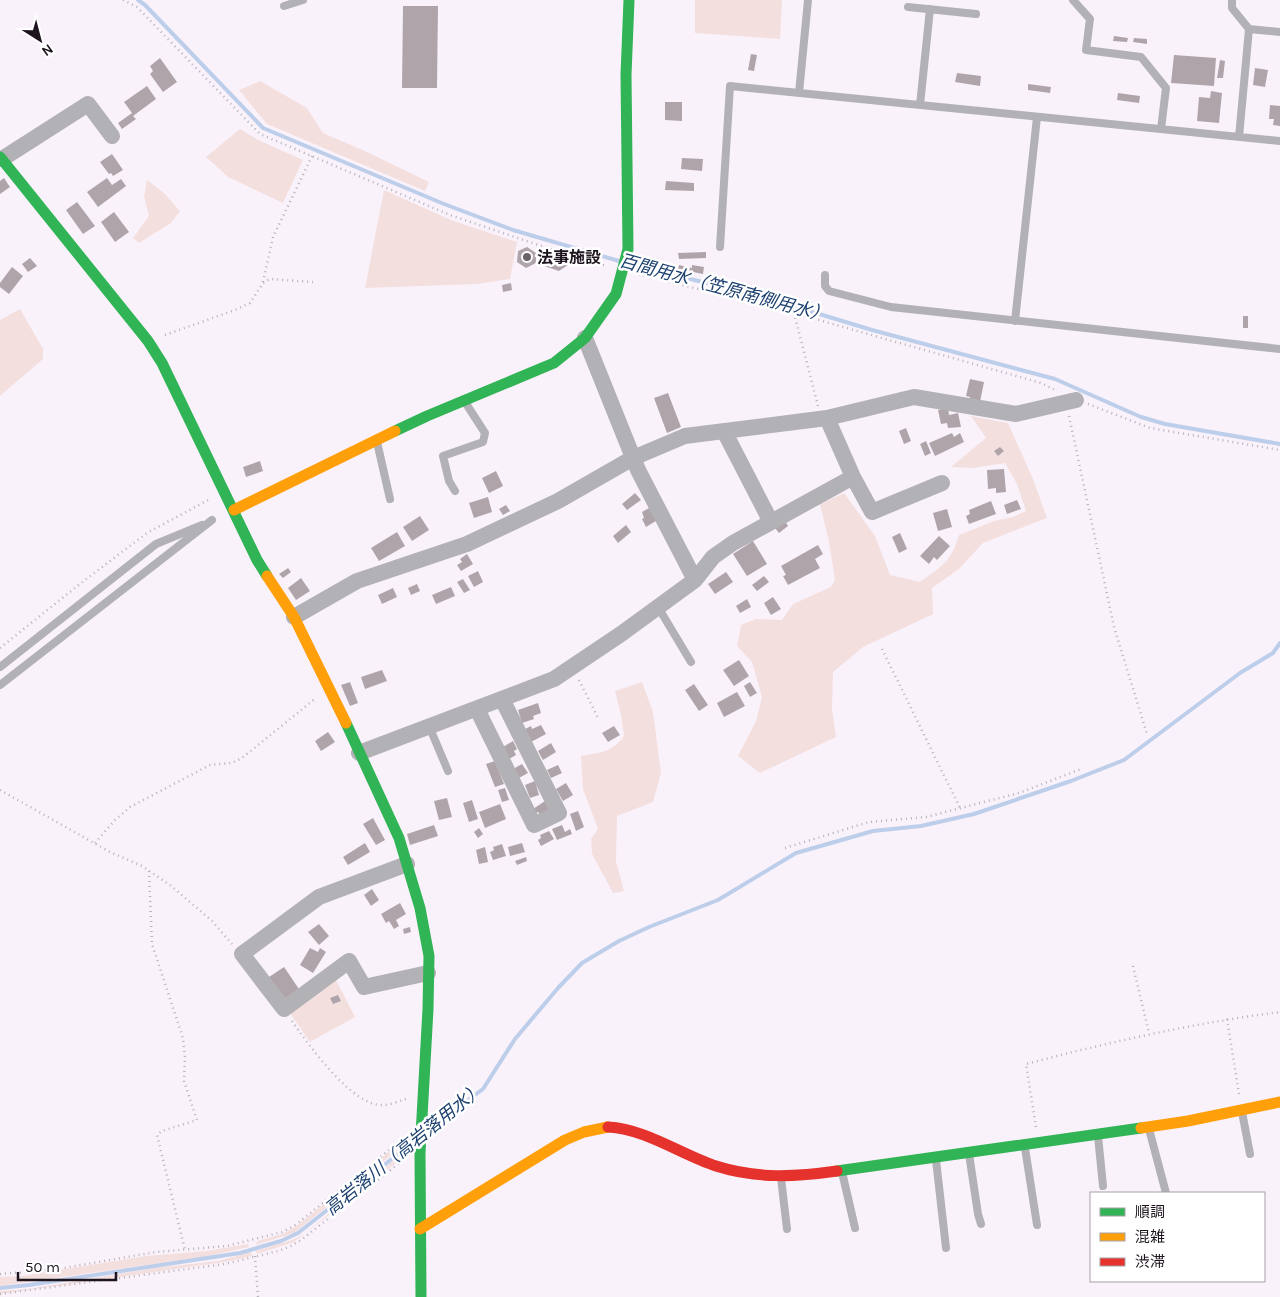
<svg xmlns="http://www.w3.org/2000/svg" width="1280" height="1297" font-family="Karla,'Noto Sans JP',sans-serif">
<rect width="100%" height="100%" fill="#faf2fb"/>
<path fill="#f4dfdf" d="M 695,0 L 782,0 L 780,39 L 695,33 Z
M 260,81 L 307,108 L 323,133 L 367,152 L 429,182 L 425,191 L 267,124 L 239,90 Z
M 240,129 L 258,140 L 303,160 L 283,203 L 228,177 L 206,157 Z
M 147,180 L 164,193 L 180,211 L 171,223 L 139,243 L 133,238 L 149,216 L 144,197 Z
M 384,190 L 451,220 L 517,242 L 510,279 L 477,284 L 365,288 Z
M 20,309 L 43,349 L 43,359 L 0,396 L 0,320 Z
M 971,416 L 1008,423 L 1033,479 L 1047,518 L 983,543 L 959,569 L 932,588 L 933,614 L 863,647 L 833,672 L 832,709 L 836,737 L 760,773 L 738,756 L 756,721 L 762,697 L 752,662 L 737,646 L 741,625 L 756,619 L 782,620 L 793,604 L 831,587 L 835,580 L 829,542 L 820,504 L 844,493 L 875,536 L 890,575 L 920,582 C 942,566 951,562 959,535 L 994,521 L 1013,517 L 1026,511 L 1017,484 L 1005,463 L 973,468 L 951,467 L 986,438 Z
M 642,682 L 653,712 L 661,773 L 653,802 L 617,816 L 616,862 L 624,891 L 613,893 L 592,854 L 591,839 L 598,829 L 583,789 L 581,756 C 600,752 612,753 624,736 L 621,715 L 615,691 Z
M 333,974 L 355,1017 L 310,1042 L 287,1009 Z
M 414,1134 L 414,1137 L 294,1233 L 256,1245 L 257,1241 L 282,1234 L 295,1227 L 396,1146 Z
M 415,1143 L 415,1153 L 401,1159 L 294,1242 L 257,1254 L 256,1251 L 292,1240 L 304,1234 Z
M 248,1244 L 249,1247 L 209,1256 L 0,1286 L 0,1277 L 22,1276 L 146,1256 L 207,1251 Z
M 251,1252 L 252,1256 L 225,1262 L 0,1294 L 0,1291 L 28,1289 L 154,1268 L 218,1261 Z"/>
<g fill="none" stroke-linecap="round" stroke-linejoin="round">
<path stroke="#bdceeb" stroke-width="4" d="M 138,0 L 145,5 L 263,128 L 444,204 L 513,230 L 619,261
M 633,265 L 760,296 L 872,330 L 1055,379 L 1141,417 L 1165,424 L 1280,444
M 429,1129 L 483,1089 L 515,1039 L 558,988 L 582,963 L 619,941 L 649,927 L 718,900 L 796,853 L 873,831 L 921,826 L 974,814 L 1071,781 L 1124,760 L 1240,673 L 1273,653 L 1280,643
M 0,1288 L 29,1285 L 240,1253 L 281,1241 L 298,1233 L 412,1143"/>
</g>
<path fill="#b0a4ab" d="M 403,6 L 438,6 L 437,88 L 402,88 Z
M 1114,36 L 1128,38 L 1127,42 L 1113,41 Z
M 1134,38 L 1147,39 L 1147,44 L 1133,42 Z
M 751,54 L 757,55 L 754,71 L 748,70 Z
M 1174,55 L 1216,58 L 1214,86 L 1171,83 Z
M 160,58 L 177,82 L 163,92 L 150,74 L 153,71 L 150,66 Z
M 1220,60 L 1225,61 L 1223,78 L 1217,78 Z
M 1255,68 L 1268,70 L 1265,87 L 1253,85 Z
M 957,73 L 981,76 L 980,86 L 955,82 Z
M 1028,84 L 1051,87 L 1050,93 L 1028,90 Z
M 147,86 L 156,99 L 133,116 L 136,119 L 122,129 L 118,123 L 132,113 L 124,102 Z
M 1211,91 L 1222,93 L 1219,123 L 1197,121 L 1199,97 L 1210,98 Z
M 1118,93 L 1140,96 L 1139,103 L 1117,100 Z
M 665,102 L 682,102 L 682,121 L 665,120 Z
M 1270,105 L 1280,106 L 1280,126 L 1273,125 L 1274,119 L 1269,119 Z
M 112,154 L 123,170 L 113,176 L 111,173 L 109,174 L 100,162 Z
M 682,158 L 703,159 L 702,171 L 681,169 Z
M 4,178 L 10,187 L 0,194 L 0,181 Z
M 107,178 L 112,185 L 121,179 L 126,186 L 98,207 L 87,192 Z
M 666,181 L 694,183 L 694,191 L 665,190 Z
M 77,202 L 95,226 L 83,234 L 66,210 Z
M 114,212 L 129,232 L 115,242 L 101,222 Z
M 527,247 L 536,253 L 536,263 L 526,268 L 517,262 L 518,251 Z
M 706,252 L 706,258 L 679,259 L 678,253 Z
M 544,255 L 571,263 L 559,271 L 541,265 Z
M 30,258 L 37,266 L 28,272 L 22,264 Z
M 679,265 L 692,268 L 692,265 L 704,267 L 703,274 L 678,269 Z
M 12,267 L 23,276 L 9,294 L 0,287 L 0,283 Z
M 511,283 L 512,290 L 503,292 L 502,285 Z
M 1243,316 L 1248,316 L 1248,328 L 1243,328 Z
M 970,379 L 984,382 L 980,402 L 969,400 L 970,397 L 966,396 Z
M 668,393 L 681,427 L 667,433 L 654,398 Z
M 948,408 L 949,415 L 958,413 L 961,427 L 948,428 L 947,423 L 941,424 L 938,410 Z
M 906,428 L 911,441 L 904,444 L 899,431 Z
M 952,433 L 954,437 L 960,433 L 964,442 L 935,456 L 929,443 Z
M 926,441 L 931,453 L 925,456 L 920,444 Z
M 1000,447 L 1004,451 L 998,456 L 994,451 Z
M 260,461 L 263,471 L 246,477 L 243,467 Z
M 1004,469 L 1006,492 L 996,493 L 996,488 L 988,489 L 987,470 Z
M 496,471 L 503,486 L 489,493 L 482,478 Z
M 635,493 L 641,500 L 627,510 L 622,504 Z
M 488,497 L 492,512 L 474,518 L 469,503 Z
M 1017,500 L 1021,509 L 1007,514 L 1004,505 Z
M 991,501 L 996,514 L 969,524 L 966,516 L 970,514 L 969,510 Z
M 506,505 L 510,511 L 503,515 L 499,509 Z
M 649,508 L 656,521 L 646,527 L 642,519 L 644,518 L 642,512 Z
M 947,509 L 952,527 L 938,531 L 933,513 Z
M 420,516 L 429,530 L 412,541 L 403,527 Z
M 785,521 L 788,526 L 779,533 L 775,528 Z
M 626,525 L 631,532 L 618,543 L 613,536 Z
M 397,532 L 405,546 L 379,561 L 371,548 Z
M 900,533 L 907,549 L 899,553 L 892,537 Z
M 939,536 L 950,546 L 937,560 L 934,557 L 929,564 L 920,556 Z
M 753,541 L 767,564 L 747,576 L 733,554 Z
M 818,545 L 823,554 L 815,559 L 820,568 L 788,585 L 783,576 L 786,575 L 781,566 Z
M 467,554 L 473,564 L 461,571 L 457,565 L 462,562 L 460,559 Z
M 288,568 L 291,572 L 283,578 L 279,574 Z
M 478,571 L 483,582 L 474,587 L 468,576 Z
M 726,572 L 733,582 L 715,594 L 708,584 Z
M 764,576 L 769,582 L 757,591 L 752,585 Z
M 301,578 L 310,591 L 296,600 L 288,588 Z
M 463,579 L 470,590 L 464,593 L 457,582 Z
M 417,584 L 420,591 L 411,595 L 408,588 Z
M 451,587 L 455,596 L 436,604 L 432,595 Z
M 393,588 L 397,597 L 382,604 L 378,595 Z
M 773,597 L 781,609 L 771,615 L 764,603 Z
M 747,599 L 751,607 L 740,613 L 736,606 Z
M 739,660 L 749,676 L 734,686 L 723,670 Z
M 382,670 L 387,681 L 365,689 L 361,677 Z
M 350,682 L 358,703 L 350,706 L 341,685 Z
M 750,682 L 757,693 L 750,697 L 744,686 Z
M 694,684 L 708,705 L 699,711 L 685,690 Z
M 737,692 L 745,706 L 724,717 L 717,703 Z
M 538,703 L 541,713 L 533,716 L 534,719 L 522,723 L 518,710 Z
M 541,725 L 546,734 L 531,742 L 525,729 L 531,726 L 532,729 Z
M 614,726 L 620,735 L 608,742 L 602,733 Z
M 328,732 L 335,742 L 321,751 L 315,741 Z
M 513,741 L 517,749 L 514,751 L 516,755 L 509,759 L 503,747 Z
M 551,743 L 556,752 L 543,760 L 538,751 Z
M 495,761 L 504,784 L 495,787 L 486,764 Z
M 522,764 L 528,773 L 519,778 L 513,769 Z
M 558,765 L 562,773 L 551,778 L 547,770 Z
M 535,781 L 539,795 L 530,798 L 525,785 Z
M 566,783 L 573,795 L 563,801 L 556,789 Z
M 505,788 L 509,800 L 502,802 L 498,790 Z
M 447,798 L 452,817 L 439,820 L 434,801 Z
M 472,800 L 478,819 L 469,822 L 463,803 Z
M 545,801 L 550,809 L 540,815 L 538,812 L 536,813 L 533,809 Z
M 500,804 L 506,819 L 485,828 L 479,812 Z
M 578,811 L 584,827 L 576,831 L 570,814 Z
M 373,818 L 385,840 L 376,845 L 363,824 Z
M 434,825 L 438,836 L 410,845 L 407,834 Z
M 562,825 L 565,832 L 570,829 L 572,834 L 557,840 L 552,829 Z
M 479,828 L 483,834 L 478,838 L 474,832 Z
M 549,831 L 554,839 L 541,846 L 538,840 L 541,838 L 540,835 Z
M 365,843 L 370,852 L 348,865 L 343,857 Z
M 522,843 L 525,852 L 510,856 L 508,847 Z
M 502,844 L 506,856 L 493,860 L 490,852 L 494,850 L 493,847 Z
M 485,847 L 488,862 L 479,864 L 476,850 Z
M 526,857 L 527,861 L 517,865 L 515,861 Z
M 372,889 L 379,900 L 371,906 L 364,895 Z
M 400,903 L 406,914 L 396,920 L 399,926 L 394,929 L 389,921 L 386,923 L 381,914 Z
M 319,924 L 329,936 L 319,945 L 308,932 Z
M 410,927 L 411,932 L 404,934 L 403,929 Z
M 310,948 L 318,952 L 320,948 L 326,952 L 313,973 L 300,965 Z
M 284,967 L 299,989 L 283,1000 L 269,977 Z
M 338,995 L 341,1001 L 333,1004 L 330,998 Z"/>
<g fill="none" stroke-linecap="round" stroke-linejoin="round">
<path stroke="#b5b2b8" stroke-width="2.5" stroke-dasharray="1 4" stroke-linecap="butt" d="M 123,0 L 137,7 L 260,134 L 450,215 L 568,255 L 607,266
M 639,274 L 794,313 L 1041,383 L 1055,390
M 263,282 L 273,237 L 312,156
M 794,313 L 818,406
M 165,335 L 235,310 L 250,303 L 263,283 L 270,279 L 313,282
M 1088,404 L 1150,428 L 1280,450
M 1069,416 L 1114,627 L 1147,734
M 0,648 L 81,583 L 147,533 L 210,499
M 882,649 L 960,808
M 579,680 L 598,718
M 0,790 L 110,852 L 142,866 L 170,885 L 212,921 L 232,944
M 95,843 L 115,820 L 130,807 L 210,765 L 232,763 L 242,758 L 316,698
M 785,848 L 869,822 L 926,817 L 1019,793 L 1081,769
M 149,871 L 152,944 L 183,1038 L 185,1057 L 184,1081 L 197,1120 L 162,1131 L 157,1135 L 185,1250
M 1133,966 L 1149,1033
M 1227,1019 L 1239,1094
M 292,1021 C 308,1044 353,1108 384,1105 C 391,1105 399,1101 406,1099
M 1036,1127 L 1026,1064 C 1110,1042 1194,1023 1280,1012
M 255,1256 L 258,1297
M 0,1274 L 52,1270 L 156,1252 L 227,1246 L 282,1232 L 294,1226 L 403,1139
M 0,1294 L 225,1264 L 278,1251 L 291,1246 L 301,1240 L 402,1161"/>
<path stroke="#b2b1b6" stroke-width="8" d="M 1073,0 L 1090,19 L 1086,50 L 1141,57 L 1166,88 L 1161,129
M 1232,0 L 1232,8 L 1249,29 L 1280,32
M 284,6 L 303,0
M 908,7 L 976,14
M 799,93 L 808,0
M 920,105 L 930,9
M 1239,137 L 1249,29
M 720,247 L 730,86 L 1280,141
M 825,275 L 825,286 L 829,291 L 891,307 L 1280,349
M 1015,321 L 1037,117
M 377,442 L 390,499
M 455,491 L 449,481 L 443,456 L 483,442 L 485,433 L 465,402
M 658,607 L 691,662
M 0,667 L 156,544 L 202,525
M 0,685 L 212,520
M 429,726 L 448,771
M 1242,1112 L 1250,1154
M 1149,1129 L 1166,1193
M 1098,1136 L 1103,1186
M 1025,1148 L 1037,1225
M 969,1154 L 978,1214 L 981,1224
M 936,1160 L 946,1248
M 842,1172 L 855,1228
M 781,1178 L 787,1229"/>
<path stroke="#b2b1b6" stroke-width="16" d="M 2,159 L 88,104 L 112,136
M 827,418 L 853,477 L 872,512 L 942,483
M 724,431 L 771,522
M 695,580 L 713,557 L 733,543 L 853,477
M 294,617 L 357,581 L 467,544 L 558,501 L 633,458 L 685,436 L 827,418 L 914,397 L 1016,414 L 1076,400
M 477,709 L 534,825 L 559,813 L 502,699
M 359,753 L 554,679 L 621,634 L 695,580 L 638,470 L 585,338
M 407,864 L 319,897 L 242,954 L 284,1009 L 349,961 L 364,987 L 428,973"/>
<path stroke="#30b455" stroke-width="11" d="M 0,157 L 148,341 L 162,363 L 257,560 L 267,576
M 395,431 L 427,416 L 554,363 L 585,338 L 616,294 L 628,249 L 626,75 L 629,0
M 346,723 L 399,838 L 420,908 L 429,956 L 428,1009 L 420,1153 L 421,1297
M 837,1171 L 1141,1128"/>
<path stroke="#ff9f0a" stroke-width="11" d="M 234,510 L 395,431
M 267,576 L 294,617 L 346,723
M 1141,1128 L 1188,1121 L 1280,1102
M 420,1229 L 565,1140 L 584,1132 L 608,1127"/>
<path stroke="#e5322d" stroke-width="11" d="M 608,1127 C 646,1129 680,1154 716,1166 C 757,1179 795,1177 837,1171"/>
</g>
<circle fill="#6a626b" stroke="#fff" stroke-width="2" cx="527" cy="257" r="5"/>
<g text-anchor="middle" stroke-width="5" stroke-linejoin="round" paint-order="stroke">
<g font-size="16" font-weight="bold" fill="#1d141e" stroke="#fff" text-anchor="start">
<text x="537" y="263">法事施設</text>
</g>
<g font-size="18" font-style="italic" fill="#1c406f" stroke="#fff">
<text transform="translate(724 288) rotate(15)" y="6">百間用水（笠原南側用水）</text>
<text transform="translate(404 1149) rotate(-39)" y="6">高岩落川（高岩落用水）</text>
</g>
</g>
<rect x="1090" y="1192" width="175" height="90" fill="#ffffff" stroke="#a5a1a5"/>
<rect x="1100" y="1208" width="25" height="8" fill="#30b455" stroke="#a5a1a5"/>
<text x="1135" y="1217" font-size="15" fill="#1d141e">順調</text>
<rect x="1100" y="1233" width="25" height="8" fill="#ff9f0a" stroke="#a5a1a5"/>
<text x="1135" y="1242" font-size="15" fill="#1d141e">混雑</text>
<rect x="1100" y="1258" width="25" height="8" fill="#e5322d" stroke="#a5a1a5"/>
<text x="1135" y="1267" font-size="15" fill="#1d141e">渋滞</text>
<g transform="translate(40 40) rotate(144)" stroke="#ffffff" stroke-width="4" paint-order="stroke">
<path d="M0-4L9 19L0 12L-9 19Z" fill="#1d141e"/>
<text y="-8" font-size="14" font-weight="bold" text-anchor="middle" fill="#1d141e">N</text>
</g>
<path d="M18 1272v8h98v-8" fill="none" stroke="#1d141e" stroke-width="2.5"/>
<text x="25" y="1272" font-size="15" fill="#1d141e" stroke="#ffffff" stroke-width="4" paint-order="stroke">50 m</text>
</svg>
